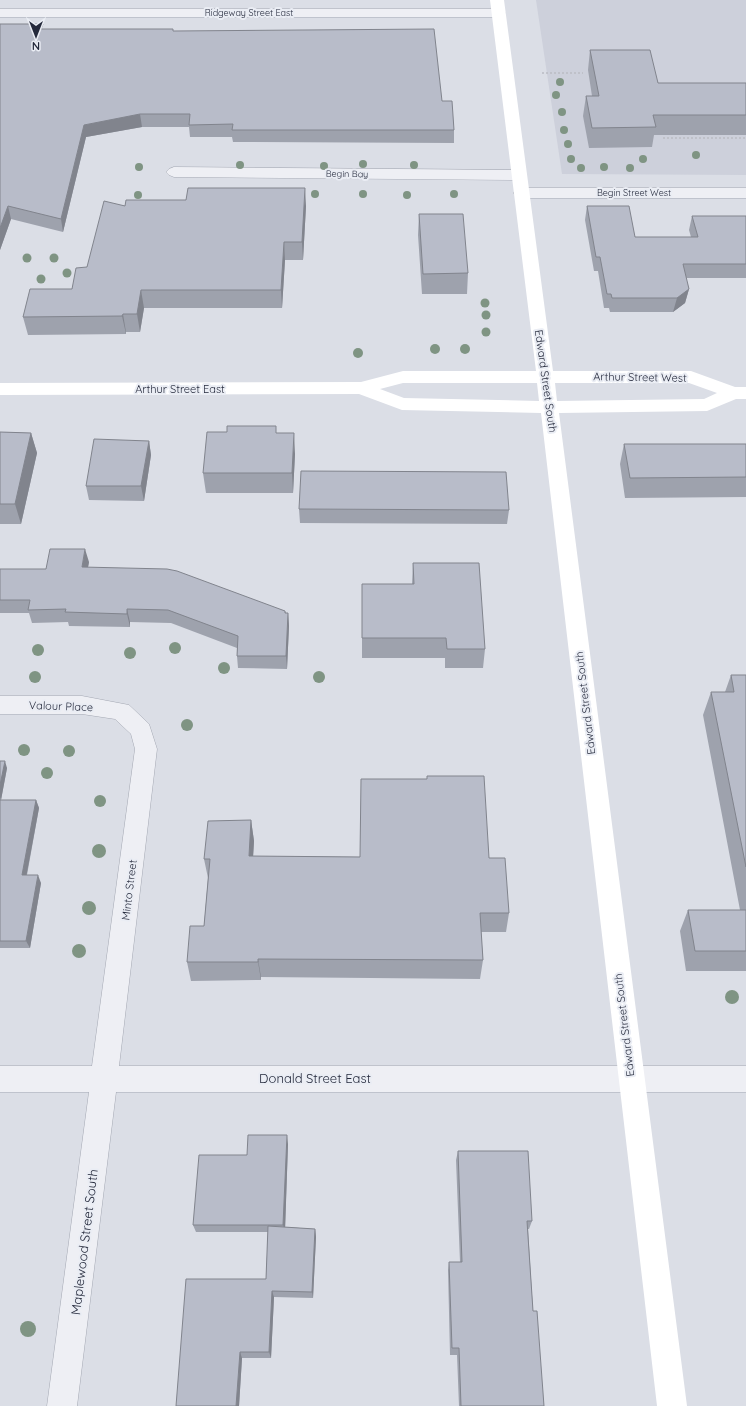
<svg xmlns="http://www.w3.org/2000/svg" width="746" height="1406" font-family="Quicksand,sans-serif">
<rect width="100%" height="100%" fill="#dbdee6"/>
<path fill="#cdd0db" d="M 536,0 L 746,0 L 746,175 L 562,174 Z"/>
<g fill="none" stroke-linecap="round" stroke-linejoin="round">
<g stroke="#a4a8b3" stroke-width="1">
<path id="minor" d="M 0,9 L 498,9 L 503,10 L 505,13 L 503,16 L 498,17 L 0,17 Z
M 174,167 L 519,170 L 524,172 L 527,175 L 524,178 L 519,180 L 174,177 L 169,175 L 166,172 L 169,169 Z
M 521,188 L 746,188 L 746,198 L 521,198 L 516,196 L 513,193 L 516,190 Z
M 0,696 L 82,696 L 129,705 L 149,724 L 157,749 L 119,1066 L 746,1066 L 746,1092 L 116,1092 L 77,1406 L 47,1406 L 89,1092 L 0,1092 L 0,1066 L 92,1066 L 135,749 L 131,734 L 115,719 L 82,714 L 0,714 Z"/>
</g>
<path stroke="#babcc4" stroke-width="1.5" stroke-dasharray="2 2" stroke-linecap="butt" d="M 542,73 L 583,73
M 663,138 L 746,138"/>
<use href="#minor" fill="#eeeff4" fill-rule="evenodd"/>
<path fill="#fff" fill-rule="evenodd" d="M 490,0 L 504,0 L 553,371 L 691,371 L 735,387 L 746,387 L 746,399 L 736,399 L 707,411 L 559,413 L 687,1406 L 657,1406 L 541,413 L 402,410 L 359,394 L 0,395 L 0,383 L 361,382 L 403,371 L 536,371 ZM 403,383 L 537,383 L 539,401 L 404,398 L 380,389 ZM 555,383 L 689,383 L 717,393 L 704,399 L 557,401 Z"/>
</g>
<g fill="#7f9483">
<circle cx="560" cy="82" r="4"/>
<circle cx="556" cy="95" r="4"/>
<circle cx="562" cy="112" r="4"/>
<circle cx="564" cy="130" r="4"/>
<circle cx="568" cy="144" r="4"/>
<circle cx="696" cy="155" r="4"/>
<circle cx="571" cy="159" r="4"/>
<circle cx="643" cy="159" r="4"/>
<circle cx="363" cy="164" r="4"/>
<circle cx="240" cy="165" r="4"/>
<circle cx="414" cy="165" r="4"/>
<circle cx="324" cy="166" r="4"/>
<circle cx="139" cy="167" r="4"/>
<circle cx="604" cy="167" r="4"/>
<circle cx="581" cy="168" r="4"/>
<circle cx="630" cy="168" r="4"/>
<circle cx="315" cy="194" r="4"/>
<circle cx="363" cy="194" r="4"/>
<circle cx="454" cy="194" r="4"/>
<circle cx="138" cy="195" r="4"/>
<circle cx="407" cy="195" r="4"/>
<circle cx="27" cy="258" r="4.5"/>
<circle cx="54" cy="258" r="4.5"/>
<circle cx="67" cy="273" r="4.5"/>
<circle cx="41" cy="279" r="4.5"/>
<circle cx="485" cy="303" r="4.5"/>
<circle cx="486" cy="315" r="4.5"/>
<circle cx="486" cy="332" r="4.5"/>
<circle cx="435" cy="349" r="5"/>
<circle cx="465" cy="349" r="5"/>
<circle cx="358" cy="353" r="5"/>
<circle cx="175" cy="648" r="6"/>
<circle cx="38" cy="650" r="6"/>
<circle cx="130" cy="653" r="6"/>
<circle cx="224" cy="668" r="6"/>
<circle cx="35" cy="677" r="6"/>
<circle cx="319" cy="677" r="6"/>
<circle cx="187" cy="725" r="6"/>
<circle cx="24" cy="750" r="6"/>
<circle cx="69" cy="751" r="6"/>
<circle cx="47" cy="773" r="6"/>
<circle cx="100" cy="801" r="6"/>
<circle cx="99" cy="851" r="7"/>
<circle cx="89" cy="908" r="7"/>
<circle cx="79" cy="951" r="7"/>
<circle cx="732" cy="997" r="7"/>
<circle cx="28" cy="1329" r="8"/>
</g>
<path fill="#9ea2ad" d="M 0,24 L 43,29 L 174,31 L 442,101 L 454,130 L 454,143 L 233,142 L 232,137 L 190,137 L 189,127 L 142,127 L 86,137 L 63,232 L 11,219 L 0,250 Z
M 590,50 L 658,83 L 746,83 L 746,135 L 654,135 L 652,147 L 589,148 L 583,116 L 586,96 L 592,96 L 588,70 Z
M 125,206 L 306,206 L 303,260 L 285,260 L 282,308 L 144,308 L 140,332 L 126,332 L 126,334 L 28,335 L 23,317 L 72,289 L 87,267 Z
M 587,206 L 635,237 L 691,237 L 689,230 L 692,216 L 746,216 L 746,278 L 686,278 L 689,289 L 685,303 L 673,312 L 610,312 L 609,308 L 604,308 L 598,271 L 594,271 L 585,220 Z
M 419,214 L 468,273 L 467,294 L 422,294 L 418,235 Z
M 0,432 L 31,433 L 37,453 L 21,524 L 0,524 Z
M 277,433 L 295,454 L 293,493 L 206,493 L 203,473 Z
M 149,441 L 151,455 L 144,501 L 89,500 L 86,486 Z
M 624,444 L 746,444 L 746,497 L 625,498 L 620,464 Z
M 299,509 L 509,510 L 507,524 L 300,523 Z
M 89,562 L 88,568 L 285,611 L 286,613 L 288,613 L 289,626 L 287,669 L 238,668 L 237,656 L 237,648 L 171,623 L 130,622 L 130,627 L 69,626 L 68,622 L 32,623 L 29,613 L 0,613 L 0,571 L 46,569 Z
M 413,563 L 485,649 L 483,668 L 445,668 L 445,658 L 362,658 L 362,638 L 412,584 Z
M 731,675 L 746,675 L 746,971 L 686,971 L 680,931 L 688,910 L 740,910 L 703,715 L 711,692 L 725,692 Z
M 0,761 L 7,768 L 1,800 L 36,800 L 39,808 L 27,875 L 41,883 L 30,948 L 0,948 Z
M 251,820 L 254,841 L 253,856 L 489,858 L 509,913 L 506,932 L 481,932 L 483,960 L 480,979 L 261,977 L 261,980 L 191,981 L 187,962 L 204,926 L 208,878 L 204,859 Z
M 288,1144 L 285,1227 L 315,1229 L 316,1237 L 313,1298 L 274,1297 L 271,1358 L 242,1358 L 239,1406 L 176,1406 L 266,1279 L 268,1232 L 196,1232 L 193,1225 L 247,1155 Z
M 458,1151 L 532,1221 L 529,1229 L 528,1229 L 533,1311 L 544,1406 L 459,1406 L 457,1355 L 450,1355 L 448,1270 L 449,1262 L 460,1262 L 456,1160 Z"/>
<path fill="#81848d" d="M 140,114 L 142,127 L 86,137 L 63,232 L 61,219 L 84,125 Z
M 305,188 L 306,206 L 303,260 L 302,242 Z
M 8,206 L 11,219 L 0,250 L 0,228 Z
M 284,242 L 285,260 L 282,308 L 281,290 Z
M 689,289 L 685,303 L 673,312 L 677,298 Z
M 141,290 L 144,308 L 140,332 L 137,314 Z
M 123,314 L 126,332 L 126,334 L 122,316 Z
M 31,433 L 37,453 L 21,524 L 15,504 Z
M 294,433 L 295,454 L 293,493 L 292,473 Z
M 149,441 L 151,455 L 144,501 L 141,486 Z
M 85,549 L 89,562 L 85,581 L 82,567 Z
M 127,609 L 130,622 L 130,627 L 127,614 Z
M 288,613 L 289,626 L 287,669 L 286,656 Z
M 5,761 L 7,768 L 1,800 L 0,797 L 0,785 Z
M 36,800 L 39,808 L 25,883 L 22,875 Z
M 251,820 L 254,841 L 252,876 L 249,856 Z
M 38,875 L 41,883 L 30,948 L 26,941 Z
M 258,959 L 261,977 L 261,980 L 258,962 Z
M 287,1135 L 288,1144 L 285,1232 L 283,1225 Z
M 315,1229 L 316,1237 L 313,1298 L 312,1292 Z
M 272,1291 L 274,1297 L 271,1358 L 269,1352 Z
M 240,1352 L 242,1358 L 239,1406 L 236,1406 Z"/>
<path fill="#b8bcc9" stroke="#81848d" d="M 0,24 L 43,24 L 41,29 L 173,29 L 173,31 L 434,29 L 442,101 L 452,101 L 454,130 L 232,130 L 233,124 L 189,125 L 190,114 L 140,114 L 84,125 L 61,219 L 8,206 L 0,228 Z
M 590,50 L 650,50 L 658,83 L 746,83 L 746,115 L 653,115 L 656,127 L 592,128 L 586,96 L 599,96 Z
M 188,188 L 305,188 L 302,242 L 284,242 L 281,290 L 141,290 L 137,314 L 123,314 L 122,316 L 23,317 L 30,289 L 72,289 L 76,268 L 87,267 L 104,201 L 125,206 L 126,200 L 186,200 Z
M 587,206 L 629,206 L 635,237 L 698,237 L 692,216 L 746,216 L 746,264 L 683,264 L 689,289 L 677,298 L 612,298 L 611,294 L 607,294 L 600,257 L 596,257 Z
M 419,214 L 463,214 L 468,273 L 423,274 Z
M 227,426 L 276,426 L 276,433 L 294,433 L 292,473 L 203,473 L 207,432 L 227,432 Z
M 0,432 L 31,433 L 15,504 L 0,504 Z
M 94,439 L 149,441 L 141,486 L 86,486 Z
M 624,444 L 746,444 L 746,477 L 630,478 Z
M 301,471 L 506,472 L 509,510 L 299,509 Z
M 50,549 L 85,549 L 82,567 L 167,569 L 177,571 L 285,611 L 285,613 L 288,613 L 286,656 L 237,656 L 238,636 L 168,610 L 127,609 L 127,614 L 65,612 L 66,609 L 28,610 L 30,600 L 0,600 L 0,569 L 46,569 Z
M 413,563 L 479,563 L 485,649 L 447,649 L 446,638 L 362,638 L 362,584 L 414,584 Z
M 731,675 L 746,675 L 746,867 L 711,692 L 734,692 Z
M 0,761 L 5,761 L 0,785 Z
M 427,776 L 484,776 L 489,858 L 505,858 L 509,913 L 480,913 L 483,960 L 258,959 L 258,962 L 187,962 L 190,926 L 204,926 L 210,859 L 204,859 L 208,821 L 251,820 L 249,856 L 360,857 L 361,779 L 427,779 Z
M 0,800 L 36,800 L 22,875 L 38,875 L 26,941 L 0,941 Z
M 688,910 L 746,910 L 746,951 L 695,951 Z
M 248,1135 L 287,1135 L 283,1225 L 193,1225 L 199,1155 L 247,1155 Z
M 458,1151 L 528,1151 L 532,1221 L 527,1221 L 533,1311 L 537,1311 L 544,1406 L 461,1406 L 459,1348 L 452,1348 L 449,1262 L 462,1262 Z
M 268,1226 L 315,1229 L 312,1292 L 272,1291 L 269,1352 L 240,1352 L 236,1406 L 176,1406 L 186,1279 L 266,1279 Z"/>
<g text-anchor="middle" stroke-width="4" stroke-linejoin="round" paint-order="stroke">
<g font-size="9" fill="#252a3c" stroke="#eaedf4">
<text x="249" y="16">Ridgeway Street East</text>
<text transform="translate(347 174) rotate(1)" y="3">Begin Bay</text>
<text x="634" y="196">Begin Street West</text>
</g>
<g font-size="11" fill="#252a3c" stroke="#eaedf4">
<text transform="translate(640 377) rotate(1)" y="4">Arthur Street West</text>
<text transform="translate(546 381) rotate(82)" y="4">Edward Street South</text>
<text x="180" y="393">Arthur Street East</text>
<text transform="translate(585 703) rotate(-97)" y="4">Edward Street South</text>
<text transform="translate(61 706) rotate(2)" y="4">Valour Place</text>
<text transform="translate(129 890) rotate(-83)" y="4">Minto Street</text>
<text transform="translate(624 1025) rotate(-97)" y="4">Edward Street South</text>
</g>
<g font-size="13" fill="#252a3c" stroke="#eaedf4">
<text x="315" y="1083">Donald Street East</text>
<text transform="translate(84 1242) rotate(-83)" y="5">Maplewood Street South</text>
</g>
</g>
<g transform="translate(36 36) rotate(180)" stroke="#eaedf4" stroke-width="3" paint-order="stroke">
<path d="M0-3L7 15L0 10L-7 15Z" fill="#252a3c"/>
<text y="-6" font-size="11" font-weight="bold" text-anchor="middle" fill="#252a3c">N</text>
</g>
</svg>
